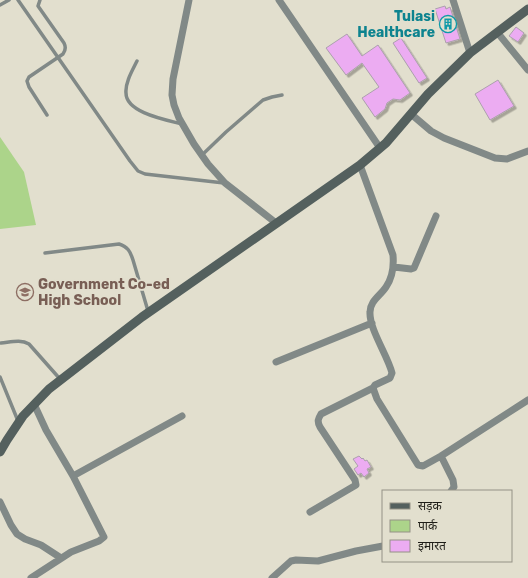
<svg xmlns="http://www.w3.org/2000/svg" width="528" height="578" font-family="Rubik,'Noto Sans Devanagari',sans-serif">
<defs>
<filter id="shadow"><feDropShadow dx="2.5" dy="2.5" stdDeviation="0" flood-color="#0004"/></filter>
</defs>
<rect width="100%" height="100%" fill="#e2dfce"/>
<path fill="#acd48a" d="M 0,137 L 24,172 L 36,225 L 0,229 Z"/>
<path fill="#ecacf2" stroke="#aca0ad" filter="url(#shadow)" d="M 445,6 L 446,9 L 450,7 L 460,39 L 446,43 L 435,9 Z
M 516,27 L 524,33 L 518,42 L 509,36 Z
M 347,34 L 362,56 L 378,45 L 410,93 L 400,100 L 393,99 L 387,103 L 385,109 L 375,117 L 362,98 L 379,87 L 362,63 L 346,75 L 326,48 Z
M 401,38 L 427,78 L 419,83 L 393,43 Z
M 498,80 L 514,106 L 490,120 L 475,94 Z
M 359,456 L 362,459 L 363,458 L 365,461 L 367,460 L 371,467 L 367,469 L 369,473 L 364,477 L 361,473 L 358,475 L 354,469 L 358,466 L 353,459 Z"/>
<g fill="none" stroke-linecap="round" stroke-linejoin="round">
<path stroke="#818987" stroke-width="3.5" d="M 18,0 L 130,161 L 138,171 L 145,174 L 224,183
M 40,0 L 38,6 L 64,43 C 66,47 66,50 63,54 L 29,77 L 27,81 L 29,87 L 47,115
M 0,5 L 9,0
M 137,61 C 132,71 125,83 126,93 C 126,113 167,120 182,124
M 202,155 L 226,132 L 263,100 L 272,97 L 282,95
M 45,253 L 119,244 C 128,247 130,251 133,260 L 148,311
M 1,343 C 11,342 21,339 29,344 L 60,379
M 0,377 L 18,421"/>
<path stroke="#818987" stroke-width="7" d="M 189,0 L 173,79 L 172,95 L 174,105 L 179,118 L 194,144 L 208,164 L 225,183 L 276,223
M 279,0 L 380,148
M 453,0 L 470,53
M 497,32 L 528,70
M 411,114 L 431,131 L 444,138 L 495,158 L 507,159 L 528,151
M 360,165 L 393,255 C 394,267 393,277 386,287 C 380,296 370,301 370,312 C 369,329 388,356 392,373 L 390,378 L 375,385 L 373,388 L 377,399 L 418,465 L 423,466 L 441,456 L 528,400
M 394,267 L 411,269 L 414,268 L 436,216
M 276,362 L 372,323
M 441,456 L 453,480 L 454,487 L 451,491
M 73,476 L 182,416
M 0,502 L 11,525 L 17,534 L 25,539 L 41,545 L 61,558
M 310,512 L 356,485 L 355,480 L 320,427 C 317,421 318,419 321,414 L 373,388
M 31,578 L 71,552 L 99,541 L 104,537 L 73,476 L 46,430 L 34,404
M 272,578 L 291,561 L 296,560 L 318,561 L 356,551 L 383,546"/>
<path stroke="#54605e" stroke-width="9" d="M 0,452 L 7,440 L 23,416 L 49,389 L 142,317 L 360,165 L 386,143 L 428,94 L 470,53 L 528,9"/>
</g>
<defs>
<g id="building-ring" transform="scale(0.9)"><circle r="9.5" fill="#e2dfce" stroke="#0f9aa8" stroke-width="1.5"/><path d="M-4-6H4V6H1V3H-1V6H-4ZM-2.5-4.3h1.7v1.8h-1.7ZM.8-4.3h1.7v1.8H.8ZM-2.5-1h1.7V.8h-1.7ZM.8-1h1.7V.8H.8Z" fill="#0f9aa8"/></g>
<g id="school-ring" transform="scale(0.9)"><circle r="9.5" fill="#e2dfce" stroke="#8d6e63" stroke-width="1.5"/><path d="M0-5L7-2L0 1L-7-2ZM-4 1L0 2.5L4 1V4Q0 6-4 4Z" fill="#8d6e63"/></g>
</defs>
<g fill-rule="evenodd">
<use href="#building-ring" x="448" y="24"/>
<use href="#school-ring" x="25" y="292"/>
</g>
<g text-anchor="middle" stroke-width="3.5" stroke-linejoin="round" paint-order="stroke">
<g font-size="14" font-weight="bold" fill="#0d838f" stroke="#e2dfce" text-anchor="end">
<text x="435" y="21">Tulasi<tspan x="435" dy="16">Healthcare</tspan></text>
</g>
<g font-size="14" font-weight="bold" fill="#785e54" stroke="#e2dfce" text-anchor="start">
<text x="38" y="289">Government Co-ed<tspan x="38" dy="16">High School</tspan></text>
</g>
</g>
<rect x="382" y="490" width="130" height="72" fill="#e2dfce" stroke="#949285"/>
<rect x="390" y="503" width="20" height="6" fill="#54605e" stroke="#949285"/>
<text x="418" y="510" font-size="12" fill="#1f1e18">सड़क</text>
<rect x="390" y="520" width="20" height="12" fill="#acd48a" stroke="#949285"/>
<text x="418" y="530" font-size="12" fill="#1f1e18">पार्क</text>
<rect x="390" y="540" width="20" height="12" fill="#ecacf2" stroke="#949285"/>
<text x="418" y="550" font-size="12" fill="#1f1e18">इमारत</text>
</svg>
